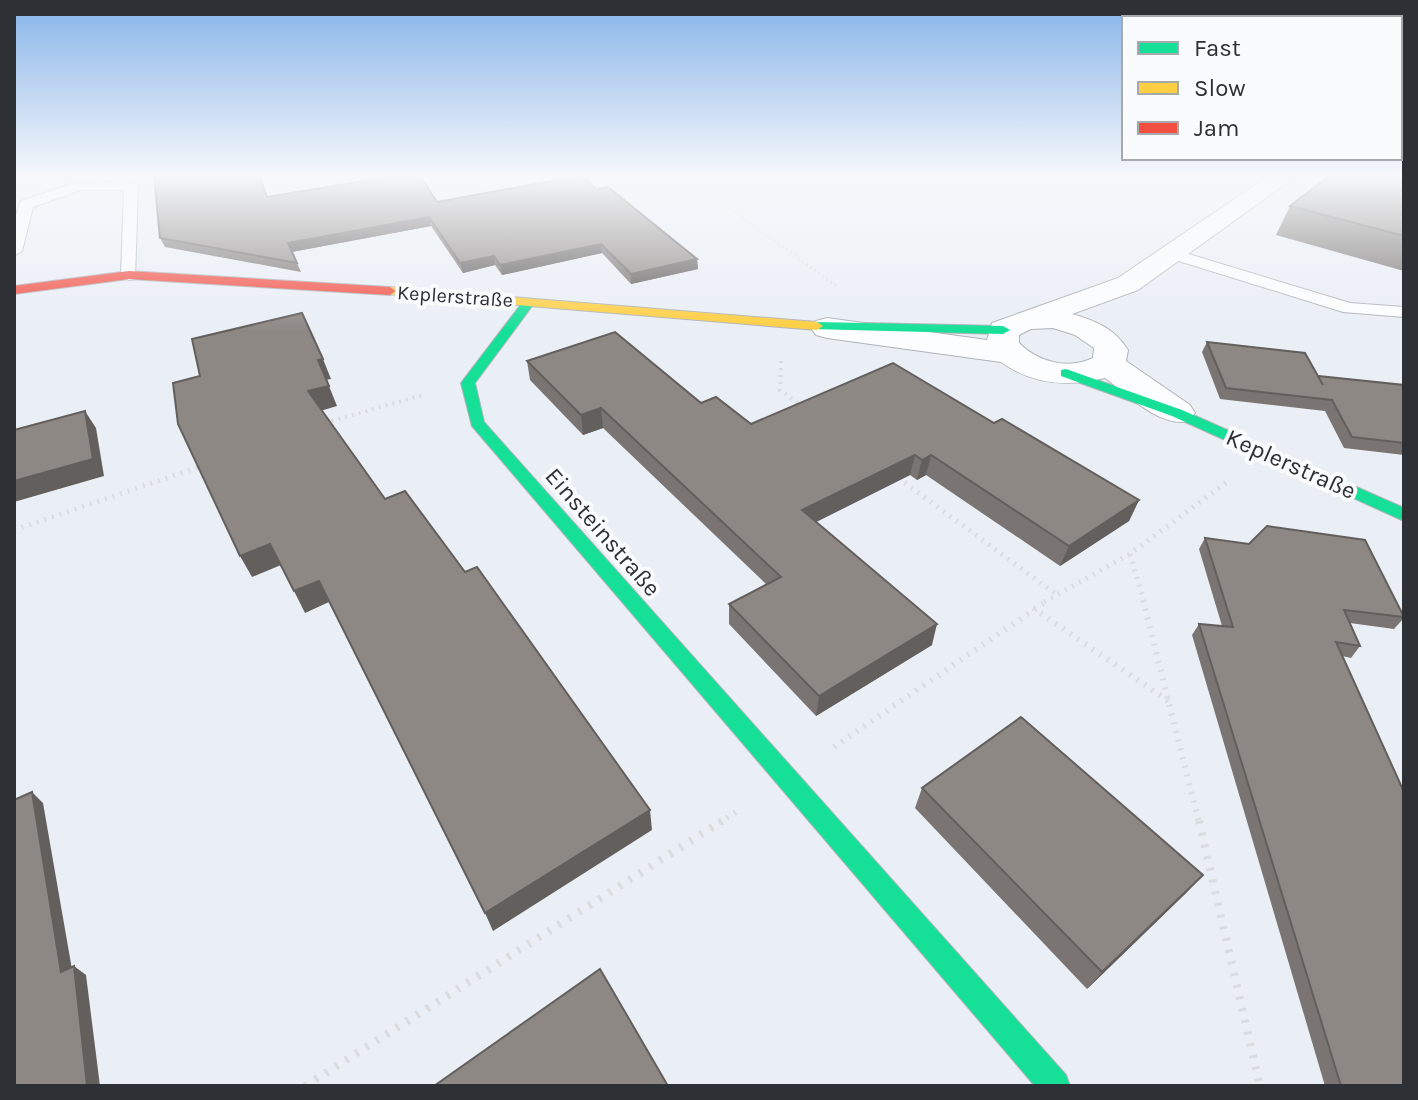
<svg xmlns="http://www.w3.org/2000/svg" width="1418" height="1100" font-family="Karla,sans-serif">
<rect width="100%" height="100%" fill="#eaeff6"/>
<g fill="none" stroke-linecap="round" stroke-linejoin="round">
<g stroke="#b0b3b8" stroke-width="2">
<path id="lane" d="M 75,183 L 131,182 L 138,186 L 135,279 L 129,280 L 121,275 L 124,190 L 81,190 L 33,207 L 22,251 L 14,256 L 14,221 L 21,201 Z
M 1172,249 L 1350,303 L 1404,307 L 1404,317 L 1343,312 L 1166,257 L 1166,251 Z"/>
</g>
<g stroke="#b0b3b8" stroke-width="2">
<path id="street" d="M 1267,177 L 1295,177 L 1138,290 L 1072,314 C 1096,321 1114,328 1128,350 L 1126,361 L 1190,405 L 1195,413 L 1190,421 C 1159,428 1129,395 1105,378 C 1068,387 1033,385 1001,362 L 827,338 L 816,335 L 811,328 L 816,321 L 827,318 L 987,340 L 992,323 L 1118,278 ZM 1053,328 L 1075,335 L 1094,348 L 1093,358 C 1068,370 1038,362 1019,343 L 1019,335 L 1031,329 Z"/>
</g>
<g stroke="#b0b3b8" stroke-width="2">
<path id="fast" d="M 525,299 L 535,302 L 475,383 L 484,422 L 1066,1075 L 1070,1086 L 1035,1086 L 472,426 L 461,383 Z
M 817,322 L 1003,326 L 1010,330 L 1003,334 L 812,329 L 811,326 Z
M 1066,369 L 1182,410 L 1404,508 L 1404,521 L 1172,416 L 1061,376 L 1061,370 Z"/>
</g>
<g stroke="#b0b3b8" stroke-width="2">
<path id="slow" d="M 390,287 L 817,322 L 823,326 L 817,330 L 386,294 L 386,288 Z"/>
</g>
<g stroke="#b0b3b8" stroke-width="2">
<path id="jam" d="M 129,271 L 390,287 L 396,291 L 390,295 L 129,279 L 14,294 L 14,286 Z"/>
</g>
<path stroke="#dbdcde" stroke-width="3" stroke-dasharray="1 4" stroke-linecap="butt" d="M 322,177 L 328,191
M 498,177 L 512,194
M 643,177 L 698,185 L 836,286"/>
<path stroke="#dbdcde" stroke-width="4" stroke-dasharray="2 5" stroke-linecap="butt" d="M 781,361 L 780,390 L 803,407
M 325,423 L 423,395"/>
<path stroke="#dbdcde" stroke-width="5" stroke-dasharray="2 6" stroke-linecap="butt" d="M 898,478 L 1056,594
M 14,530 L 202,466
M 1130,554 L 1144,602
M 1044,602 L 1130,554 L 1227,482"/>
<path stroke="#dbdcde" stroke-width="6" stroke-dasharray="2 7" stroke-linecap="butt" d="M 1143,600 L 1199,823
M 1033,608 L 1171,703
M 834,747 L 1048,600
M 719,823 L 739,810"/>
<path stroke="#dbdcde" stroke-width="8" stroke-dasharray="3 9" stroke-linecap="butt" d="M 1199,821 L 1260,1086
M 305,1086 L 722,821"/>
<use href="#lane" fill="#fcfdfe" fill-rule="evenodd"/>
<use href="#street" fill="#fcfdfe" fill-rule="evenodd"/>
<use href="#fast" fill="#16e098" fill-rule="evenodd"/>
<use href="#slow" fill="#ffcf43" fill-rule="evenodd"/>
<use href="#jam" fill="#f24e42" fill-rule="evenodd"/>
</g>
<path fill="#7a7572" d="M 1404,177 L 1404,271 L 1276,235 L 1290,206 Z
M 596,189 L 697,259 L 698,269 L 631,284 L 602,253 L 502,275 L 495,265 L 463,273 L 431,226 L 292,252 L 301,272 L 165,247 L 160,238 L 267,197 L 437,202 Z
M 1207,342 L 1318,376 L 1404,385 L 1404,455 L 1344,448 L 1325,411 L 1220,399 L 1202,352 Z
M 527,361 L 701,403 L 751,424 L 994,423 L 1139,500 L 1129,521 L 1060,566 L 926,475 L 917,480 L 910,475 L 816,522 L 932,645 L 816,716 L 729,624 L 729,604 L 766,584 L 603,428 L 583,435 L 530,380 Z
M 1205,538 L 1404,618 L 1394,629 L 1350,623 L 1360,646 L 1351,658 L 1342,656 L 1404,1086 L 1325,1086 L 1192,635 L 1199,624 L 1222,626 L 1199,549 Z
M 922,788 L 1203,875 L 1185,894 L 1087,989 L 915,808 Z"/>
<path fill="#635f5d" d="M 429,217 L 431,226 L 291,252 L 288,243 Z
M 601,244 L 602,253 L 502,275 L 500,265 Z
M 494,256 L 495,265 L 463,273 L 460,263 Z
M 697,259 L 698,269 L 631,284 L 631,274 Z
M 323,359 L 331,379 L 325,380 L 318,360 Z
M 329,386 L 337,406 L 317,412 L 308,391 Z
M 601,408 L 603,428 L 583,435 L 581,415 Z
M 85,411 L 96,428 L 104,476 L 14,502 L 14,481 Z
M 915,455 L 910,475 L 800,530 L 802,510 Z
M 931,455 L 926,475 L 917,480 L 922,460 Z
M 1139,500 L 1129,521 L 1060,566 L 1069,546 Z
M 270,544 L 281,565 L 252,577 L 240,556 Z
M 319,581 L 329,602 L 305,613 L 294,591 Z
M 937,624 L 932,645 L 816,716 L 819,696 Z
M 32,792 L 43,803 L 74,981 L 61,972 Z
M 650,810 L 652,830 L 493,931 L 485,913 Z
M 1203,875 L 1185,894 L 1087,989 L 1102,972 Z
M 74,966 L 86,975 L 100,1086 L 87,1086 Z"/>
<path fill="#8e8885" stroke="#635f5d" stroke-width="2" d="M 154,177 L 260,177 L 267,197 L 388,177 L 421,177 L 437,202 L 573,177 L 584,177 L 596,189 L 608,187 L 697,259 L 631,274 L 601,244 L 500,265 L 494,256 L 460,263 L 429,217 L 288,243 L 297,263 L 160,238 Z
M 1328,177 L 1404,177 L 1404,236 L 1290,206 Z
M 302,313 L 323,359 L 318,360 L 329,386 L 308,391 L 385,499 L 405,491 L 465,572 L 477,567 L 650,810 L 485,913 L 319,581 L 294,591 L 270,544 L 240,556 L 178,424 L 173,383 L 200,376 L 192,339 Z
M 615,332 L 701,403 L 716,397 L 751,424 L 893,363 L 994,423 L 1002,419 L 1139,500 L 1069,546 L 931,455 L 922,460 L 915,455 L 802,510 L 937,624 L 819,696 L 729,604 L 781,577 L 601,408 L 581,415 L 527,361 Z
M 1207,342 L 1305,353 L 1323,385 L 1318,376 L 1404,385 L 1404,443 L 1352,437 L 1332,400 L 1226,388 Z
M 85,411 L 93,459 L 14,481 L 14,430 Z
M 1267,526 L 1365,540 L 1404,617 L 1344,610 L 1360,646 L 1336,642 L 1404,792 L 1404,1086 L 1341,1086 L 1199,624 L 1233,627 L 1205,538 L 1249,544 Z
M 1021,717 L 1203,875 L 1102,972 L 922,788 Z
M 32,792 L 61,972 L 74,966 L 87,1086 L 14,1086 L 14,800 Z
M 600,969 L 668,1086 L 434,1086 Z"/>
<linearGradient id="sky" x2="0" y2="1"><stop stop-color="#86b4e8"/><stop offset="0.53" stop-color="#f6f8fb"/><stop offset="1" stop-color="#f6f8fb" stop-opacity="0"/></linearGradient>
<rect width="1418" height="331" fill="url(#sky)"/>
<g text-anchor="middle" stroke-width="8" stroke-linejoin="round" paint-order="stroke">
<g font-size="20" fill="#2d3034" stroke="#f9fbfd">
<text transform="translate(455 296) rotate(4)" y="7">Keplerstraße</text>
</g>
<g font-size="24" fill="#2d3034" stroke="#f9fbfd">
<text transform="translate(1291 464) rotate(24)" y="8">Keplerstraße</text>
<text transform="translate(603 532) rotate(49)" y="8">Einsteinstraße</text>
</g>
</g>
<rect width="1418" height="1100" fill="none" stroke="#2d3034" stroke-width="32"/>
<rect x="1122" y="16" width="280" height="144" fill="#f9fbfd" stroke="#a7aaad" stroke-width="2"/>
<rect x="1138" y="42" width="40" height="12" fill="#16e098" stroke="#a7aaad" stroke-width="2"/>
<text x="1194" y="56" font-size="24" fill="#2d3034">Fast</text>
<rect x="1138" y="82" width="40" height="12" fill="#ffcf43" stroke="#a7aaad" stroke-width="2"/>
<text x="1194" y="96" font-size="24" fill="#2d3034">Slow</text>
<rect x="1138" y="122" width="40" height="12" fill="#f24e42" stroke="#a7aaad" stroke-width="2"/>
<text x="1194" y="136" font-size="24" fill="#2d3034">Jam</text>
</svg>
